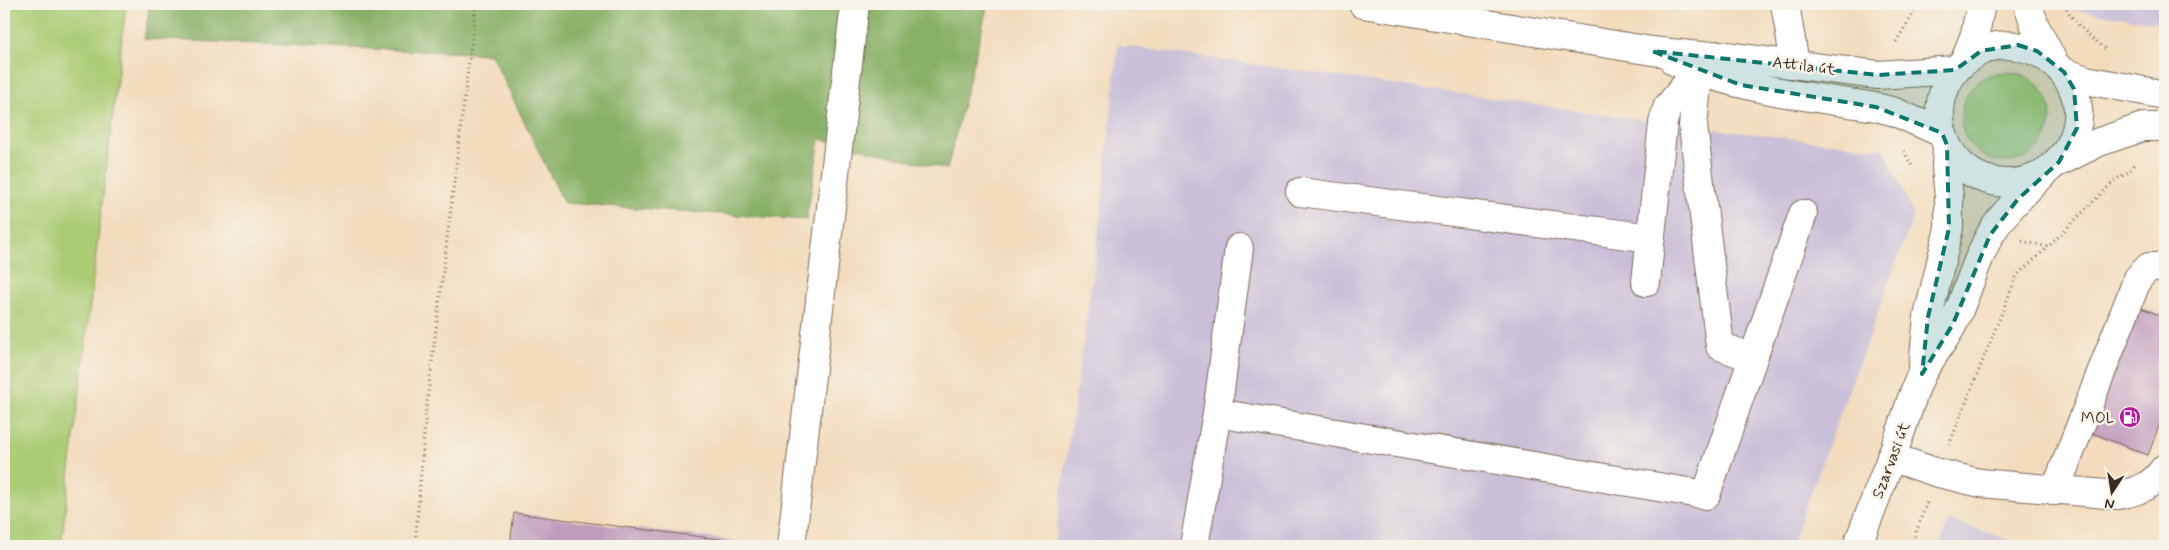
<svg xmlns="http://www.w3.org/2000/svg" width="2169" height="550" font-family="Mynerve,sans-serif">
<rect width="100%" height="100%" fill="#f7f3e8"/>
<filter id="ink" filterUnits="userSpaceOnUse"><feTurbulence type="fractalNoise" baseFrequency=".02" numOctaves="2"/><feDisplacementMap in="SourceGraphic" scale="10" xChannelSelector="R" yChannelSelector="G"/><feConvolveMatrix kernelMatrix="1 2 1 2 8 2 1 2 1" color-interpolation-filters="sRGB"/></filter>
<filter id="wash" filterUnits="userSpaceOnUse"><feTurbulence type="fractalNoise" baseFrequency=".0096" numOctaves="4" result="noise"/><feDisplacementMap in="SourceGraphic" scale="20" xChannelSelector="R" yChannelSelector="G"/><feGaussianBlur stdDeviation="1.12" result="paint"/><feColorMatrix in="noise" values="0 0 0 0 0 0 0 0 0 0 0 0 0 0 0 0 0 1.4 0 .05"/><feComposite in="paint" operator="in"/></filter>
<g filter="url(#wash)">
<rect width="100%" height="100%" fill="#f3dcbd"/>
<path fill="#c9bfd8" d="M 2072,4 L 2165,4 L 2165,24 L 2073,10 Z
M 1118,45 L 1685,126 L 1884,149 L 1914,215 L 1791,546 L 1054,546 L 1099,231 Z
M 1949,520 L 2028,546 L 1939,546 Z"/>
<path fill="#abcc74" stroke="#737b49" d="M 4,4 L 126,4 L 61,546 L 4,546 Z
M1961 117a45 45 0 1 1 90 0a45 45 0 1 1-90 0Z"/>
<path fill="#88b066" stroke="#626d42" d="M 150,4 L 988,4 L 947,169 L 820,139 L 806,220 L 564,203 L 491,54 L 144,39 Z"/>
<g id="blocks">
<path fill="#c09bbd" d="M 2133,305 L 2165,317 L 2165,410 L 2148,455 L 2087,431 Z
M 514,513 L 749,543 L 749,546 L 510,546 Z"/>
</g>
</g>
<g filter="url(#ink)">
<use href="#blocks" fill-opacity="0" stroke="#7b6856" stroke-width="1"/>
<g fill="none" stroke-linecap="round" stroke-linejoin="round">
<g stroke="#7b6856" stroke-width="30">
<path id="minor" d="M 1785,4 L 1795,64
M 1300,192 L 1651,238
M 1646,282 L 1663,123 L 1667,108 L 1697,71
M 1753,358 L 1803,214
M 1217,413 L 1706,495 L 1753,358 L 1720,346 L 1693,126 L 1700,56
M 1891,457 L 1938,473 L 1980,483 L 2118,495 C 2141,491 2151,486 2165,468
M 2055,491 L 2138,278 L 2149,267 L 2165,267
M 791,546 L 855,4
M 1194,546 L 1217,413 L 1239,248"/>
</g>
<g stroke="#7b6856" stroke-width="30">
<path id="major" d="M 1363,4 L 1652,51 L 1700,56 L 1718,55 L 1878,75 L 1955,70
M 2028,4 L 2035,26 L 2053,61
M 1965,60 L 1975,34 L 1981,4
M 1674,61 C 1738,90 1807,96 1876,107 L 1895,112 L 1942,133
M 2064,72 L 2086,80 L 2165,95
M 2059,162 L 2099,142 L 2143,127 L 2165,127
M 1923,366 L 1928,317 L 1949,228 L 1949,197 L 1946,167 L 1947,145
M 1857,546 C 1872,509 1886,471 1900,434 C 1907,414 1913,392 1922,373 C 1932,356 1945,340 1954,322 C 1967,294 1975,262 1990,235 C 2003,213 2023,194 2041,176 C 2057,161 2070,153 2076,130 C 2091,76 2028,27 1979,52 C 1915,84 1934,180 2006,183 C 2020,184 2032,179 2044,174"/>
</g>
<path stroke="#7b6856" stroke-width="3" stroke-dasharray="1 4" stroke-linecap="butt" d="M 2064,4 C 2074,24 2091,38 2108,51
M 1896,42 L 1919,4
M 1904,151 L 1913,168
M 2022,241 L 2048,247 L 2115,180 L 2130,171 L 2134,164
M 1949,445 L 2017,275 L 2048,247
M 415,546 L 426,410 L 476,4
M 1911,546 L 1927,502"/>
<use href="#minor" stroke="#fff" stroke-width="28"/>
<use href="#major" stroke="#fff" stroke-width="28"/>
</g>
</g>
<path fill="#0f766e" fill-opacity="0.2" stroke="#0f766e" stroke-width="4" stroke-dasharray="10 6" stroke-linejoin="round" d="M 2018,45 L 2037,51 L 2064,72 L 2074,89 L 2077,128 L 2059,162 L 2018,199 L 1990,235 L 1953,324 L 1922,374 L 1928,317 L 1949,228 L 1947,145 L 1942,133 L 1876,107 L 1741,85 L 1652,51 L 1878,75 L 1955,70 L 1981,51 Z"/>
<defs>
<g id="fuel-disc" transform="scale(1.125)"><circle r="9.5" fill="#b5179e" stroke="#f7f3e8"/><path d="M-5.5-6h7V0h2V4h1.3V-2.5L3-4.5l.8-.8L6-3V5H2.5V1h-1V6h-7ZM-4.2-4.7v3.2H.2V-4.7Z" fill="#fff"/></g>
</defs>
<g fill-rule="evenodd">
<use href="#fuel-disc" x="2130" y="417"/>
</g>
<g text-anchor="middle" stroke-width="5" stroke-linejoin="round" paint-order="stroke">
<g font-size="16" fill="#3b2a1e" stroke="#f7f3e8">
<text transform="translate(1804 65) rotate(7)" y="6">Attila út</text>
<text transform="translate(1890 460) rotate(-69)" y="6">Szarvasi út</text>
</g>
<g font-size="16" fill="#3b2a1e" stroke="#f7f3e8" text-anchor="end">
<text x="2114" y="423">MOL</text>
</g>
</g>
<rect width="2169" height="550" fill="none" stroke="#f7f3e8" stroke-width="20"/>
<g transform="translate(2112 492) rotate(192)" stroke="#f7f3e8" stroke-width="4" paint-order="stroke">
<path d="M0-4L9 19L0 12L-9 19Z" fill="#3b2a1e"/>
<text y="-8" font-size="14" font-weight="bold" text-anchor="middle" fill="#3b2a1e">N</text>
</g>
</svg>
